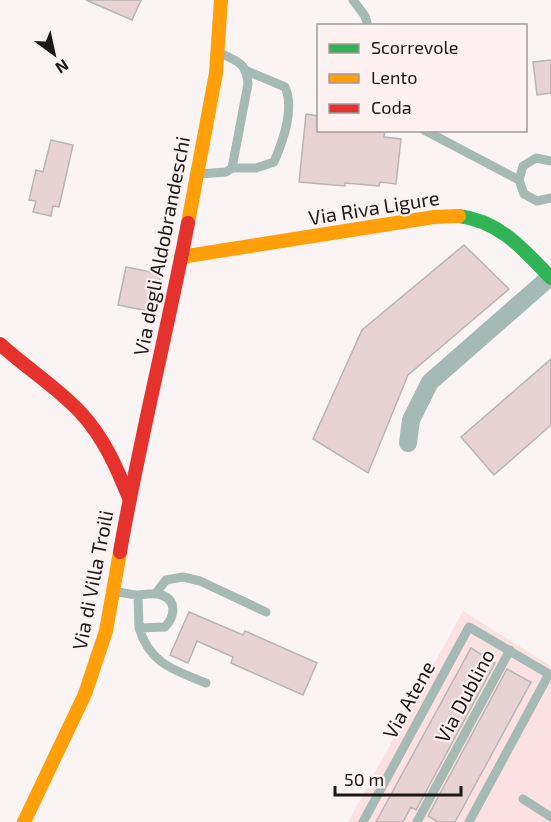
<svg xmlns="http://www.w3.org/2000/svg" width="551" height="822" font-family="'Exo 2',sans-serif">
<rect width="100%" height="100%" fill="#faf4f4"/>
<path fill="#fbe1e2" d="M 463,611 L 551,666 L 551,822 L 348,822 Z"/>
<path fill="#e7d2d4" stroke="#bab4b4" stroke-width="1.5" d="M 86,0 L 141,0 L 132,20 Z
M 551,60 L 551,93 L 537,95 L 533,62 Z
M 306,114 L 318,116 L 318,130 L 385,130 L 384,137 L 401,139 L 396,184 L 380,182 L 379,186 L 345,183 L 345,186 L 299,182 Z
M 51,140 L 73,145 L 59,207 L 53,206 L 51,216 L 33,212 L 36,201 L 29,200 L 36,170 L 43,172 Z
M 464,245 L 509,289 L 408,375 L 368,473 L 313,439 L 362,330 Z
M 126,267 L 161,274 L 153,312 L 118,305 Z
M 551,359 L 551,425 L 494,475 L 461,437 Z
M 189,612 L 243,635 L 245,631 L 317,663 L 303,695 L 231,663 L 233,657 L 197,641 L 188,663 L 170,655 Z
M 471,648 L 495,663 L 416,810 L 411,807 L 403,822 L 376,822 Z
M 507,669 L 531,682 L 455,822 L 438,822 L 428,816 Z"/>
<g fill="none" stroke-linecap="round" stroke-linejoin="round">
<path stroke="#a5b9b5" stroke-width="9" d="M 353,0 L 365,16 L 368,26
M 424,130 L 519,180
M 551,161 L 536,158 L 523,166 L 519,180 L 524,194 L 537,201 L 551,198
M 232,168 L 256,168 L 274,162 C 283,141 295,109 285,87 L 247,71
M 199,174 L 226,172 L 232,168 L 248,84 C 246,62 238,62 220,53
M 115,592 C 122,592 131,595 139,595 C 146,594 152,593 158,594 C 177,598 176,615 165,627 L 139,628 L 138,595
M 156,593 L 166,580 L 183,577 L 200,581 L 266,612
M 139,628 C 150,664 174,670 206,683
M 523,799 L 551,817
M 363,822 L 469,627 L 549,674 L 469,822
M 417,822 L 510,650"/>
<path stroke="#a5b9b5" stroke-width="18" d="M 408,443 L 411,420 L 430,382 L 550,277"/>
<path stroke="#30b455" stroke-width="14" d="M 459,216 C 500,221 524,250 551,278"/>
<path stroke="#ff9f0a" stroke-width="14" d="M 188,223 L 216,73 L 221,0
M 181,257 L 434,217 L 459,216
M 24,822 L 85,694 L 106,631 L 120,552"/>
<path stroke="#e5322d" stroke-width="14" d="M 0,344 C 26,368 57,387 81,413 C 104,438 117,468 129,498
M 120,552 C 139,442 167,333 188,223"/>
</g>
<g text-anchor="middle" stroke-width="4.5" stroke-linejoin="round" paint-order="stroke">
<g font-size="20" fill="#1e1717" stroke="#fdf1f1">
<text transform="translate(374 208) rotate(-9)" y="7">Via Riva Ligure</text>
<text transform="translate(162 246) rotate(-79)" y="7">Via degli Aldobrandeschi</text>
<text transform="translate(93 580) rotate(-79)" y="7">Via di Villa Troili</text>
<text transform="translate(465 696) rotate(-62)" y="7">Via Dublino</text>
<text transform="translate(409 700) rotate(-61)" y="7">Via Atene</text>
</g>
</g>
<rect x="317" y="24" width="210" height="108" fill="#fdf1f1" stroke="#a49a9a" stroke-width="1.5"/>
<rect x="329" y="44" width="30" height="9" fill="#30b455" stroke="#a49a9a" stroke-width="1.5"/>
<text x="371" y="54" font-size="18" fill="#1e1717">Scorrevole</text>
<rect x="329" y="74" width="30" height="9" fill="#ff9f0a" stroke="#a49a9a" stroke-width="1.5"/>
<text x="371" y="84" font-size="18" fill="#1e1717">Lento</text>
<rect x="329" y="104" width="30" height="9" fill="#e5322d" stroke="#a49a9a" stroke-width="1.5"/>
<text x="371" y="114" font-size="18" fill="#1e1717">Coda</text>
<g transform="translate(54 54) rotate(147)" stroke="#fdf1f1" stroke-width="4.5" paint-order="stroke">
<path d="M0-4.5L10 22L0 15L-10 22Z" fill="#1e1717"/>
<text y="-9" font-size="16" font-weight="bold" text-anchor="middle" fill="#1e1717">N</text>
</g>
<path d="M335 786v9h126v-9" fill="none" stroke="#1e1717" stroke-width="3"/>
<text x="344" y="786" font-size="18" fill="#1e1717" stroke="#fdf1f1" stroke-width="4.5" paint-order="stroke">50 m</text>
</svg>
